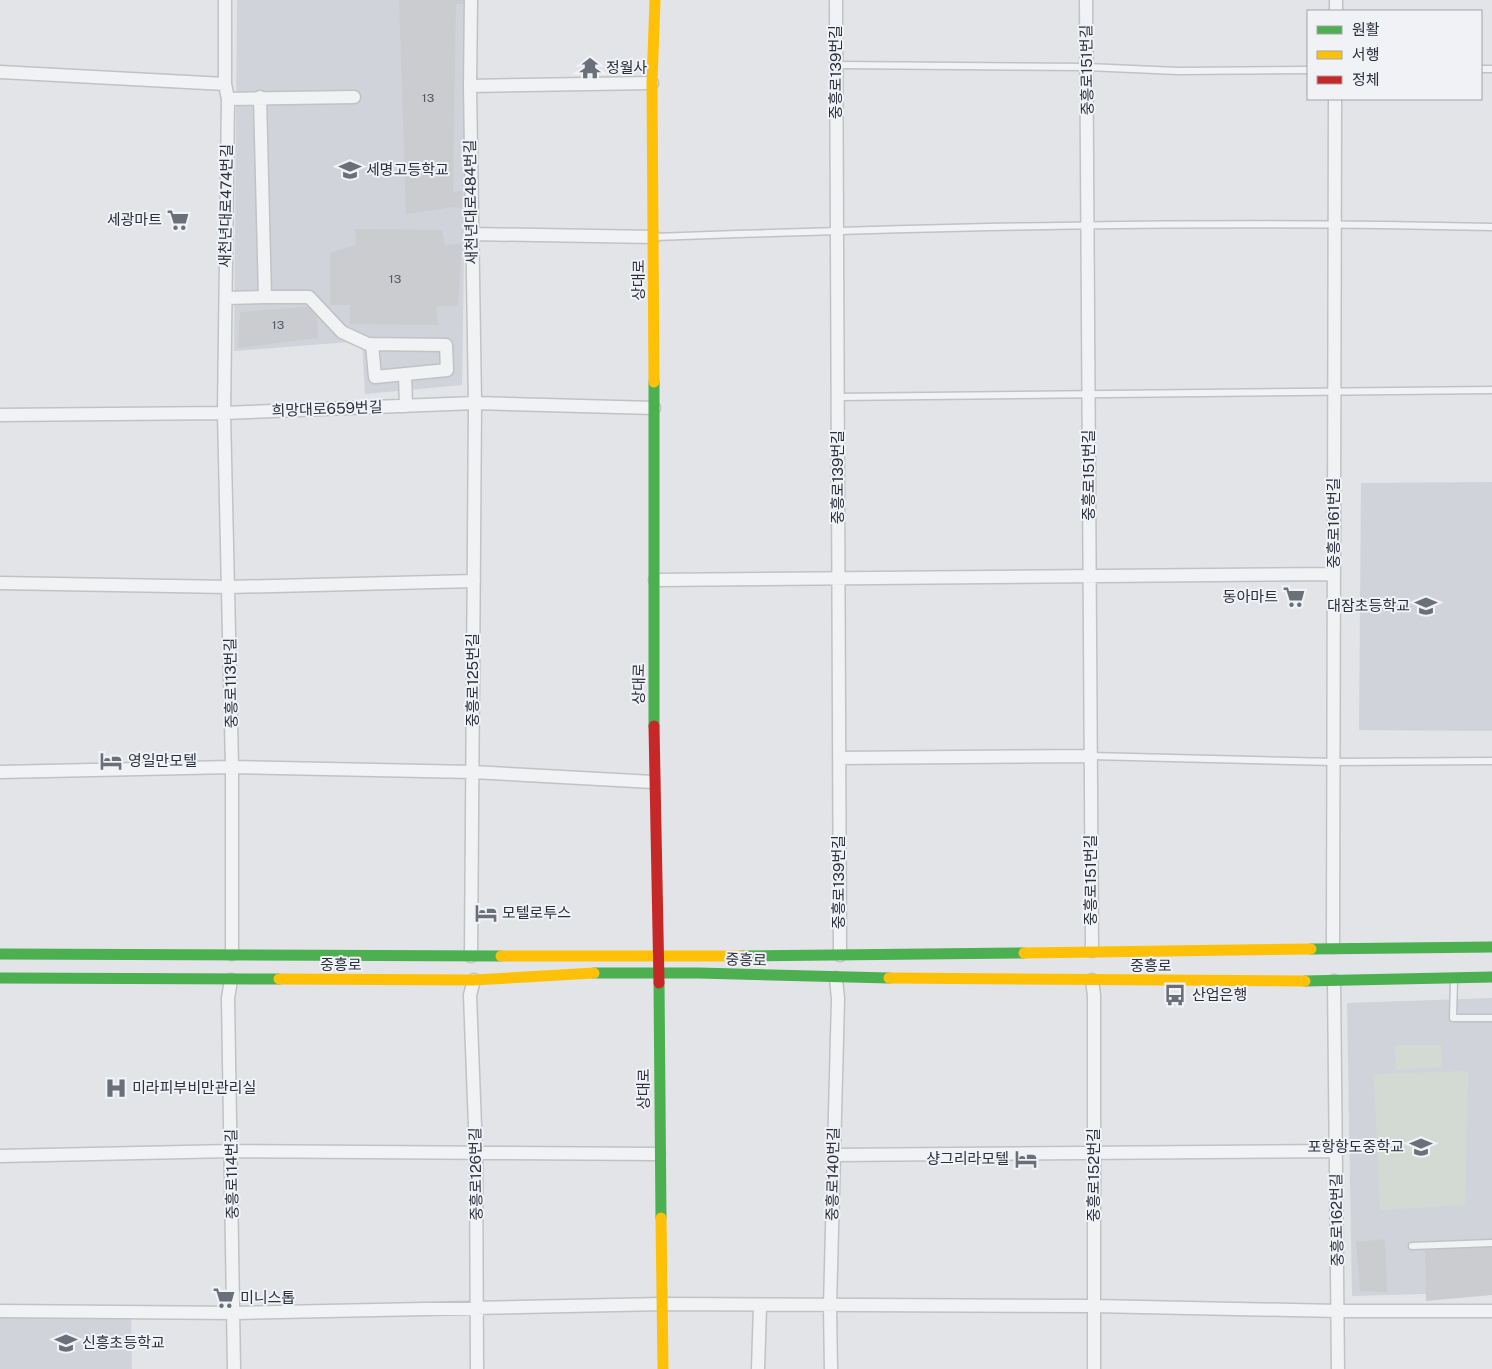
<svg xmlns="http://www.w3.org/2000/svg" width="1492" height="1369" font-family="'Public Sans','Noto Sans KR',sans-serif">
<rect width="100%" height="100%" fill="#e2e4e7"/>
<path fill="#d1d3da" d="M 237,0 L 468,0 L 462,385 L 365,394 L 362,341 L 234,351 Z
M 1492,482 L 1492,731 L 1359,730 L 1361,483 Z
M 1492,998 L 1492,1292 L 1352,1296 L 1347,1003 Z
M 131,1315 L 132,1369 L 0,1369 L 0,1317 Z"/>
<path fill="#d2dad3" d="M 1395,1045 L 1441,1045 L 1442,1067 L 1396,1070 Z
M 1468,1071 L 1465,1205 L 1380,1210 L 1374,1074 Z"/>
<path fill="#cbcccf" d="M 399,0 L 464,0 L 464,4 L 456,4 L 453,192 L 462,191 L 462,208 L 454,207 L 406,214 Z
M 355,229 L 442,230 L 445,245 L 462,244 L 458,305 L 436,307 L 438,325 L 350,324 L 350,305 L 330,305 L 330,253 L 356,244 Z
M 317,306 L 318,338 L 238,348 L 240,312 Z
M 1385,1239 L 1387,1292 L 1360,1291 L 1356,1242 Z
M 1492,1247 L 1492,1295 L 1426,1301 L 1425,1249 Z"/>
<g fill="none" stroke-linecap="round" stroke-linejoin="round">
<g stroke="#c1c2c5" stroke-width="9">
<path id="lane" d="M 836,65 L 1087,67 L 1178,71 L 1308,70
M 1481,69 L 1492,69
M 654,237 C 933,227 1213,220 1492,227
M 837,397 L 1492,390
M 1091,756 L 1333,762 L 1492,761
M 1454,979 L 1453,1018 L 1492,1018
M 1412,1246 L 1492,1243"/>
</g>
<g stroke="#c1c2c5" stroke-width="15">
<path id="street" d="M 225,0 L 225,84 L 228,99 L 224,413 L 232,767 L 232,954
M 836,0 L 840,955
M 1086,0 L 1092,951
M 1336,11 L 1336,0
M 0,72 L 225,84
M 470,86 L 652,83
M 260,97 L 265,297 L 309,297 L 342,332 L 368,344 L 446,345 L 447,370 L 375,377 L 372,344
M 228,99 L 354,97
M 472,234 L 654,237
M 226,298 L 265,297
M 405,374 L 406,406
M 0,415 L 224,413 L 475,403 L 654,408
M 655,580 L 1334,574
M 0,583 L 229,587 L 474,581
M 839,758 L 1091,756
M 0,772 L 232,767 L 472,772 L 653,782
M 1333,947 L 1335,99
M 471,956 L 475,403 L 470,86 L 471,0
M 231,980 L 228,998 L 234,1369
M 474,980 L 470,995 L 476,1153 L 477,1369
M 1092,980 L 1094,996 L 1094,1369
M 1334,981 L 1338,1369
M 834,1155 L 1336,1151
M 0,1156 L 231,1151 L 659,1154
M 0,1311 L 235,1313 L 663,1304 L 1093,1306 L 1338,1311 L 1492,1311
M 758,1369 L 760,1306
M 831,1369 L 830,1306 L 838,999 L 836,978"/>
</g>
<use href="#lane" stroke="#f1f2f4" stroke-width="6"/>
<use href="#street" stroke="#f1f2f4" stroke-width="12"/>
<path stroke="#4caf50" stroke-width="11" d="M 654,726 L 654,382
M 1311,949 L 1492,947
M 0,954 L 501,956
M 741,956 L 1024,953
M 594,973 L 699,973 L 889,978
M 0,978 L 279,979
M 1305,981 L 1492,977
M 659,983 L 661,1218"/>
<path stroke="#ffc107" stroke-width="11" d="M 654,382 L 652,83 L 655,0
M 1024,953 L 1311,949
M 501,956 L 741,956
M 889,978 L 1305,981
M 279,979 L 474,980 L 594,973
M 661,1218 L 663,1369"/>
<path stroke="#c62828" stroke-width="11" d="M 654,726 L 659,983"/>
</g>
<defs>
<g id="temple-bare" transform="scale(1.725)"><path d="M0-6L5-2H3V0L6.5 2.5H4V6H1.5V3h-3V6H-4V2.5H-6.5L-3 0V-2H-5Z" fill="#6b6f79" stroke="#f1f2f6" stroke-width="2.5" paint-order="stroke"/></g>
<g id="school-bare" transform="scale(1.725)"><path d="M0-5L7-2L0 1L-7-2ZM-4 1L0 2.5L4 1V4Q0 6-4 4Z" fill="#6b6f79" stroke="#f1f2f6" stroke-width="2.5" paint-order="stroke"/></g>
<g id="supermarket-bare" transform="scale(1.725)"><path d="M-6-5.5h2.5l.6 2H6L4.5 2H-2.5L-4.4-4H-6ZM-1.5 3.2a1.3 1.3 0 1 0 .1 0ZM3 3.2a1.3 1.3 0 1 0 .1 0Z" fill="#6b6f79" stroke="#f1f2f6" stroke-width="2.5" paint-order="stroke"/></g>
<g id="hotel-bare" transform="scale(1.725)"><path d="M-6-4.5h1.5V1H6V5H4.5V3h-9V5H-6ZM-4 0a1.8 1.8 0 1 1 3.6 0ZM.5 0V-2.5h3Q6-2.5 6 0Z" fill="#6b6f79" stroke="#f1f2f6" stroke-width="2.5" paint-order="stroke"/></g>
<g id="bus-bare" transform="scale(1.725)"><path d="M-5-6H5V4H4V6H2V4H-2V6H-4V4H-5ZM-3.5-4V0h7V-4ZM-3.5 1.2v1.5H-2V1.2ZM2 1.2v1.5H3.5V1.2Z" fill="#6b6f79" stroke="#f1f2f6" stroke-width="2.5" paint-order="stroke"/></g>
<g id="hospital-bare" transform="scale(1.725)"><path d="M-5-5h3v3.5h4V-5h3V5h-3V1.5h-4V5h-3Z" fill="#6b6f79" stroke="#f1f2f6" stroke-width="2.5" paint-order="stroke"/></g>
</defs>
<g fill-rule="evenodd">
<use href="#temple-bare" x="590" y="68"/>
<use href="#school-bare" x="350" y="170"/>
<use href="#supermarket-bare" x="178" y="220"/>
<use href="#supermarket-bare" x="1294" y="597"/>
<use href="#school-bare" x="1426" y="606"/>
<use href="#hotel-bare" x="111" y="761"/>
<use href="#hotel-bare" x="486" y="913"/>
<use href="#bus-bare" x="1175" y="995"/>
<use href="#hospital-bare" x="116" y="1088"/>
<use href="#school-bare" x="1421" y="1147"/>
<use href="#hotel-bare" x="1026" y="1159"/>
<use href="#supermarket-bare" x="224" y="1298"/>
<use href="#school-bare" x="66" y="1343"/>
</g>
<g text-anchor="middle" stroke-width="4" stroke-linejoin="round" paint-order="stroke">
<g font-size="12" fill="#545863">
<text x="428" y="102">13</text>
<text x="395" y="283">13</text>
<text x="278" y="329">13</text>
</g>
<g font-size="15" fill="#2b303e" stroke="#f1f2f6" text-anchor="start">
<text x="606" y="73">정월사</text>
<text x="366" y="175">세명고등학교</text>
<text x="162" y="225" text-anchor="end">세광마트</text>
<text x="1278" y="602" text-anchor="end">동아마트</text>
<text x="1410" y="611" text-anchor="end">대잠초등학교</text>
<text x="128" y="766">영일만모텔</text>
<text x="502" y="918">모텔로투스</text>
<text x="1192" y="1000">산업은행</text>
<text x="132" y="1093">미라피부비만관리실</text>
<text x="1404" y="1152" text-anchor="end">포항항도중학교</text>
<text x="1009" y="1164" text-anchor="end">샹그리라모텔</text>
<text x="240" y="1303">미니스톱</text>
<text x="82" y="1348">신흥초등학교</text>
</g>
<g font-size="15" fill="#2b303e" stroke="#f1f2f6">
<text transform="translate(1087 70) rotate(-91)" y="5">중흥로151번길</text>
<text transform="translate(836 72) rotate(-90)" y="5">중흥로139번길</text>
<text transform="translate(471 202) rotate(-91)" y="5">새천년대로484번길</text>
<text transform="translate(226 206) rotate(-89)" y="5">새천년대로474번길</text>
<text transform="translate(639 280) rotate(-90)" y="5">상대로</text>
<text transform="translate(327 409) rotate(-2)" y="5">희망대로659번길</text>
<text transform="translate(1089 475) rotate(-90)" y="5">중흥로151번길</text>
<text transform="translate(838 477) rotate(-90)" y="5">중흥로139번길</text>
<text transform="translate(1334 523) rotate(-90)" y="5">중흥로161번길</text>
<text transform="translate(473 680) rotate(-90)" y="5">중흥로125번길</text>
<text transform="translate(231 683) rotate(-91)" y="5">중흥로113번길</text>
<text transform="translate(639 684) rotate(-89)" y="5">상대로</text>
<text transform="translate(1091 880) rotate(-90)" y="5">중흥로151번길</text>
<text transform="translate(839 882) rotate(-90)" y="5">중흥로139번길</text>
<text transform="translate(746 960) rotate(2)" y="5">중흥로</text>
<text x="341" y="970">중흥로</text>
<text x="1151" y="971">중흥로</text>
<text transform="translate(644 1089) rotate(-90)" y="5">상대로</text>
<text transform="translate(232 1174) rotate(-91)" y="5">중흥로114번길</text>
<text transform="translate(476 1174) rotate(-91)" y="5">중흥로126번길</text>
<text transform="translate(833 1174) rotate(-89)" y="5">중흥로140번길</text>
<text transform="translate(1094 1175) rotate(-90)" y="5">중흥로152번길</text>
<text transform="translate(1337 1220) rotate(-91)" y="5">중흥로162번길</text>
</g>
</g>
<rect x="1307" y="10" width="175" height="90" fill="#f1f2f6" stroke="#a2a4ac"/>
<rect x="1317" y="26" width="25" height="8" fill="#4caf50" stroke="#a2a4ac"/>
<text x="1352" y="35" font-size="15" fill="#2b303e">원활</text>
<rect x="1317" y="51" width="25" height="8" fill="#ffc107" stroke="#a2a4ac"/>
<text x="1352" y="60" font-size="15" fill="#2b303e">서행</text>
<rect x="1317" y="76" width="25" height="8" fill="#c62828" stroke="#a2a4ac"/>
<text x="1352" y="85" font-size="15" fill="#2b303e">정체</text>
</svg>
